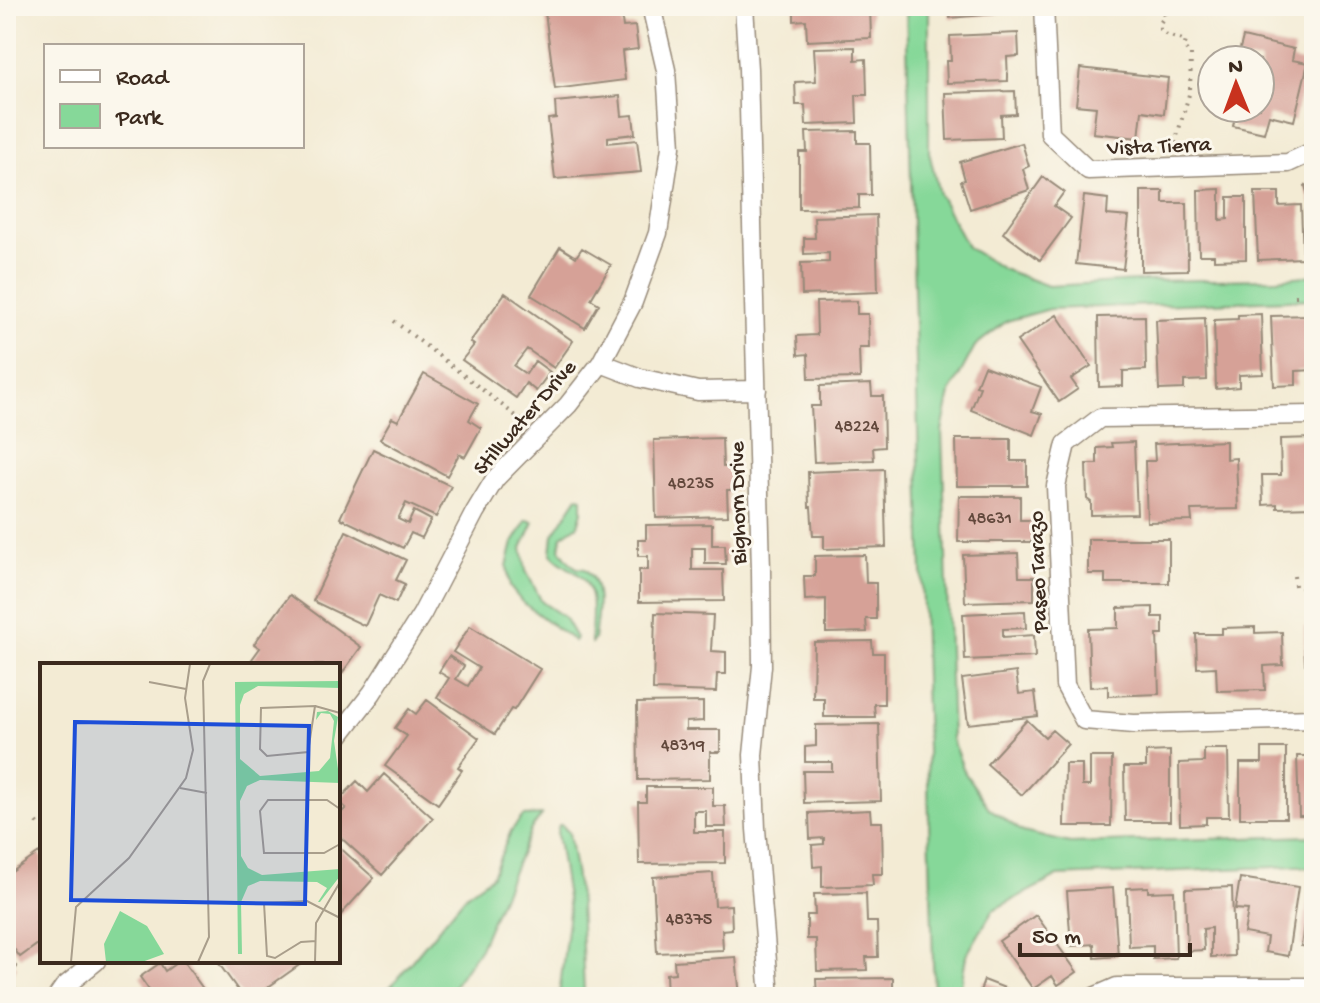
<svg xmlns="http://www.w3.org/2000/svg" width="1320" height="1003" font-family="'Gochi Hand',sans-serif">
<rect width="100%" height="100%" fill="#fbf7ec"/>
<filter id="ink" filterUnits="userSpaceOnUse"><feTurbulence type="fractalNoise" baseFrequency=".0125" numOctaves="2"/><feDisplacementMap in="SourceGraphic" scale="16" xChannelSelector="R" yChannelSelector="G"/><feConvolveMatrix kernelMatrix="1 2 1 2 8 2 1 2 1" color-interpolation-filters="sRGB"/></filter>
<filter id="wash" filterUnits="userSpaceOnUse"><feTurbulence type="fractalNoise" baseFrequency=".006" numOctaves="4" result="noise"/><feDisplacementMap in="SourceGraphic" scale="32" xChannelSelector="R" yChannelSelector="G"/><feGaussianBlur stdDeviation="1.8" result="paint"/><feColorMatrix in="noise" values="0 0 0 0 0 0 0 0 0 0 0 0 0 0 0 0 0 1.4 0 .05"/><feComposite in="paint" operator="in"/></filter>
<g filter="url(#wash)">
<rect width="100%" height="100%" fill="#f3ebd4"/>
<path fill="#86d899" stroke="#60815c" stroke-width="2" d="M 906,6 L 929,6 L 929,152 L 939,194 L 967,247 L 1003,269 L 1048,286 L 1138,281 L 1277,279 L 1314,275 L 1314,299 L 1050,309 L 1007,321 L 975,346 L 950,393 L 942,431 L 952,740 L 965,773 L 989,808 L 1023,832 L 1070,843 L 1314,836 L 1314,869 L 1298,866 L 1058,876 L 993,910 L 966,956 L 959,997 L 934,997 Z
M 578,497 L 582,498 L 582,511 L 578,525 L 562,536 L 560,549 C 565,556 569,564 577,568 C 585,570 582,566 588,572 C 604,589 596,620 594,640 L 591,643 C 590,621 599,590 578,574 C 568,567 559,564 551,554 L 553,535 Z
M 527,520 L 534,522 L 522,548 L 526,571 L 542,602 L 564,617 L 576,638 L 574,641 L 522,602 L 510,587 L 507,566 L 513,543 Z
M 542,815 L 531,829 L 480,948 L 446,997 L 382,997 L 467,894 L 492,876 L 511,831 L 523,816 Z
M 559,825 L 562,825 L 569,833 L 580,903 L 584,991 L 582,997 L 559,997 L 569,911 L 557,833 Z"/>
<g id="blocks">
<path fill="#d6a197" d="M 592,6 L 620,6 L 623,27 L 635,26 L 638,49 L 622,51 L 625,80 L 555,89 L 545,12 Z
M 794,6 L 870,6 L 871,38 L 807,41 L 806,20 L 794,21 Z
M 949,6 L 1007,6 L 1007,13 L 950,18 Z
M 1099,6 L 1124,6 L 1124,8 L 1099,10 Z
M 1018,33 L 1019,56 L 1007,57 L 1008,81 L 947,83 L 946,61 L 951,61 L 950,36 Z
M 1243,37 L 1294,49 L 1292,60 L 1308,63 L 1294,121 L 1269,115 L 1264,133 L 1233,126 L 1237,108 L 1260,108 L 1260,60 L 1237,60 Z
M 855,47 L 855,60 L 866,59 L 867,95 L 856,95 L 857,123 L 806,125 L 805,105 L 796,105 L 795,82 L 816,81 L 814,48 Z
M 1080,68 L 1168,78 L 1164,114 L 1142,111 L 1139,138 L 1093,133 L 1096,107 L 1076,105 Z
M 1015,91 L 1016,114 L 1001,115 L 1002,138 L 947,140 L 945,93 Z
M 620,96 L 622,116 L 633,115 L 635,134 L 608,137 L 608,143 L 637,140 L 641,172 L 555,179 L 548,119 L 556,118 L 555,102 Z
M 857,131 L 857,143 L 870,143 L 871,195 L 859,195 L 859,208 L 799,209 L 799,152 L 807,152 L 806,132 Z
M 1022,143 L 1029,166 L 1023,169 L 1029,190 L 970,209 L 961,181 L 965,180 L 960,162 Z
M 1043,177 L 1064,192 L 1054,206 L 1071,218 L 1040,260 L 1003,233 Z
M 1314,183 L 1314,212 L 1313,212 L 1305,186 Z
M 1220,189 L 1220,220 L 1228,219 L 1228,197 L 1246,197 L 1246,259 L 1214,260 L 1214,255 L 1199,255 L 1198,190 Z
M 1141,191 L 1163,191 L 1163,203 L 1187,203 L 1188,270 L 1141,271 Z
M 1255,192 L 1279,192 L 1279,206 L 1301,205 L 1303,258 L 1258,260 Z
M 1084,196 L 1108,199 L 1107,215 L 1129,217 L 1123,269 L 1076,264 Z
M 876,215 L 878,292 L 802,295 L 801,263 L 829,262 L 829,253 L 804,254 L 804,238 L 815,238 L 814,217 Z
M 560,247 L 576,257 L 582,248 L 611,265 L 591,299 L 599,304 L 585,328 L 531,295 Z
M 505,293 L 573,341 L 554,368 L 527,349 L 514,366 L 526,374 L 535,361 L 550,372 L 536,391 L 526,383 L 516,398 L 462,360 L 474,345 L 470,342 Z
M 857,301 L 857,314 L 868,314 L 869,348 L 859,348 L 860,378 L 809,379 L 808,354 L 798,355 L 797,336 L 817,335 L 816,302 Z
M 1261,314 L 1263,374 L 1239,375 L 1239,387 L 1216,389 L 1214,320 L 1238,319 L 1238,315 Z
M 1057,315 L 1091,366 L 1071,379 L 1078,389 L 1059,402 L 1017,341 Z
M 1314,315 L 1314,370 L 1296,371 L 1296,385 L 1274,386 L 1271,316 Z
M 1145,316 L 1146,370 L 1123,371 L 1123,386 L 1099,387 L 1098,317 Z
M 1205,318 L 1207,380 L 1184,381 L 1184,389 L 1159,390 L 1156,320 Z
M 984,366 L 1041,387 L 1032,411 L 1042,414 L 1034,435 L 971,410 L 980,387 L 976,386 Z
M 424,374 L 478,404 L 469,420 L 481,428 L 465,457 L 459,454 L 447,476 L 380,439 L 392,418 L 398,421 Z
M 871,384 L 872,396 L 883,396 L 884,447 L 873,448 L 874,460 L 814,462 L 811,406 L 820,406 L 820,386 Z
M 722,438 L 723,467 L 737,466 L 737,490 L 727,490 L 728,516 L 656,518 L 654,440 Z
M 1314,438 L 1314,507 L 1277,508 L 1277,504 L 1263,505 L 1262,475 L 1281,475 L 1280,439 Z
M 956,439 L 1011,439 L 1011,461 L 1027,461 L 1027,486 L 957,486 Z
M 1226,441 L 1226,459 L 1236,458 L 1238,509 L 1191,510 L 1192,521 L 1147,522 L 1145,461 L 1155,461 L 1154,444 Z
M 1134,442 L 1137,514 L 1091,515 L 1091,502 L 1087,499 L 1086,464 L 1097,464 L 1097,448 L 1112,447 L 1111,443 Z
M 373,449 L 451,486 L 436,517 L 406,503 L 398,519 L 408,524 L 414,511 L 431,520 L 422,538 L 411,533 L 403,548 L 340,518 Z
M 884,469 L 886,547 L 824,549 L 824,536 L 813,536 L 811,507 L 809,507 L 808,472 Z
M 959,496 L 1020,496 L 1020,520 L 1032,520 L 1032,542 L 958,542 Z
M 712,524 L 712,545 L 725,545 L 726,564 L 705,564 L 705,548 L 692,548 L 692,570 L 723,570 L 724,601 L 639,602 L 639,570 L 648,570 L 648,556 L 638,556 L 638,540 L 646,540 L 646,525 Z
M 346,531 L 406,560 L 396,580 L 405,584 L 396,603 L 379,595 L 365,626 L 313,601 Z
M 1088,539 L 1169,539 L 1169,583 L 1105,583 L 1105,574 L 1088,574 Z
M 1018,553 L 1019,577 L 1034,577 L 1034,600 L 965,602 L 963,555 Z
M 865,555 L 866,583 L 876,583 L 876,619 L 866,619 L 867,632 L 826,633 L 826,599 L 805,600 L 804,576 L 815,576 L 815,556 Z
M 290,595 L 361,647 L 340,676 L 338,674 L 338,665 L 255,665 L 250,662 L 260,648 L 254,644 Z
M 1153,607 L 1153,617 L 1163,617 L 1163,634 L 1157,634 L 1159,694 L 1108,696 L 1108,686 L 1090,687 L 1088,629 L 1118,628 L 1118,608 Z
M 1025,611 L 1026,628 L 1003,629 L 1003,637 L 1034,635 L 1035,657 L 965,660 L 963,614 Z
M 655,613 L 713,615 L 711,651 L 726,652 L 726,674 L 717,674 L 716,692 L 653,690 Z
M 470,626 L 540,669 L 514,710 L 511,709 L 495,734 L 437,697 L 449,678 L 439,672 L 449,656 L 464,666 L 456,679 L 468,686 L 479,668 L 453,652 Z
M 1304,626 L 1314,626 L 1314,664 L 1305,664 Z
M 1255,627 L 1255,633 L 1282,632 L 1283,665 L 1264,666 L 1265,690 L 1217,691 L 1216,667 L 1197,668 L 1196,634 L 1222,634 L 1222,628 Z
M 872,641 L 873,653 L 884,653 L 884,704 L 874,704 L 875,717 L 824,717 L 824,698 L 813,698 L 814,642 Z
M 1016,672 L 1019,694 L 1035,692 L 1038,716 L 968,724 L 962,679 Z
M 427,700 L 479,738 L 458,767 L 462,770 L 438,804 L 385,766 L 407,736 L 395,728 L 409,709 L 416,714 Z
M 703,702 L 703,721 L 686,722 L 686,730 L 720,730 L 720,752 L 710,752 L 710,779 L 638,780 L 637,703 Z
M 1027,720 L 1045,737 L 1052,730 L 1068,744 L 1022,795 L 987,764 Z
M 879,724 L 881,801 L 804,803 L 803,771 L 832,771 L 832,762 L 805,762 L 805,747 L 816,746 L 816,725 Z
M 1262,748 L 1286,748 L 1286,818 L 1240,818 L 1240,763 L 1262,763 Z
M 1204,749 L 1228,749 L 1229,817 L 1206,817 L 1206,824 L 1180,825 L 1179,763 L 1204,762 Z
M 1170,751 L 1170,821 L 1125,821 L 1124,767 L 1146,767 L 1146,752 Z
M 1297,756 L 1314,756 L 1314,816 L 1299,816 Z
M 1090,757 L 1112,757 L 1111,826 L 1064,826 L 1065,764 L 1082,764 L 1082,786 L 1090,786 Z
M 384,774 L 433,818 L 382,875 L 338,835 L 338,816 L 346,808 L 338,801 L 357,781 L 368,792 Z
M 646,787 L 713,787 L 713,806 L 725,806 L 726,827 L 706,827 L 706,811 L 694,811 L 694,832 L 725,832 L 725,863 L 639,864 L 638,802 L 646,802 Z
M 870,810 L 871,822 L 882,822 L 883,874 L 872,874 L 873,885 L 822,887 L 822,866 L 813,867 L 812,845 L 824,844 L 824,838 L 810,839 L 809,813 Z
M 338,846 L 374,878 L 338,918 Z
M 39,853 L 42,857 L 42,950 L 38,944 L 20,957 L 6,938 L 6,876 Z
M 713,873 L 715,906 L 731,905 L 732,929 L 722,930 L 723,950 L 657,953 L 653,877 Z
M 1240,878 L 1298,887 L 1288,956 L 1265,952 L 1267,937 L 1244,933 L 1248,910 L 1235,909 Z
M 1148,887 L 1148,892 L 1174,891 L 1176,958 L 1153,959 L 1153,946 L 1129,947 L 1127,888 Z
M 1232,887 L 1234,956 L 1211,957 L 1211,928 L 1203,929 L 1204,950 L 1187,951 L 1185,889 Z
M 1113,888 L 1118,956 L 1095,958 L 1094,944 L 1071,946 L 1067,891 Z
M 1309,890 L 1314,891 L 1314,948 L 1301,946 Z
M 866,893 L 867,922 L 877,922 L 878,957 L 866,957 L 867,970 L 817,971 L 816,939 L 807,939 L 807,915 L 815,915 L 814,894 Z
M 1036,915 L 1077,972 L 1058,985 L 1052,976 L 1033,989 L 999,941 Z
M 736,957 L 740,997 L 667,997 L 666,974 L 675,973 L 674,961 Z
M 6,958 L 17,967 L 6,982 L 16,989 L 9,997 L 6,997 Z
M 179,961 L 183,961 L 209,997 L 139,997 L 149,990 L 140,977 L 160,963 L 165,971 Z
M 217,961 L 305,961 L 254,997 L 243,997 Z
M 893,978 L 893,997 L 817,997 L 816,979 Z
M 984,980 L 1028,997 L 978,997 Z"/>
</g>
</g>
<g filter="url(#ink)">
<use href="#blocks" fill-opacity="0" stroke="#978a79" stroke-width="2"/>
<g fill="none" stroke-linecap="round" stroke-linejoin="round">
<g stroke="#978a79" stroke-width="21">
<path id="street" d="M 744,6 L 748,69 L 761,570 L 762,666 L 753,755 L 756,829 L 770,997
M 1044,6 L 1050,134 L 1088,170 L 1288,163 L 1314,151
M 601,363 L 640,378 L 698,391 L 757,390
M 1314,415 L 1100,418 L 1066,444 L 1056,486 L 1065,685 L 1084,720 L 1134,724 L 1314,719
M 338,737 L 372,693 L 422,614 L 475,512 L 495,479 L 568,405 L 601,363 L 633,302 L 658,233 L 671,147 L 666,70 L 651,6
M 57,997 L 64,987 L 96,961
M 1094,997 L 1117,987 L 1314,987"/>
</g>
<path stroke="#978a79" stroke-width="4" stroke-dasharray="2 6" stroke-linecap="butt" d="M 1161,6 L 1165,16 L 1160,23 L 1160,29 L 1167,35 L 1186,41 L 1184,48 L 1191,54 L 1190,91 L 1175,143 L 1175,149
M 1295,296 L 1314,295
M 394,321 L 525,423
M 1294,576 L 1295,586 L 1304,589 L 1314,588
M 37,822 L 42,828"/>
<use href="#street" stroke="#fff" stroke-width="18"/>
</g>
</g>
<g text-anchor="middle" stroke-width="6" stroke-linejoin="round" paint-order="stroke">
<g font-size="18" fill="#62483c">
<text x="857" y="431">48224</text>
<text x="691" y="488">48235</text>
<text x="990" y="523">48631</text>
<text x="683" y="750">48319</text>
<text x="689" y="924">48375</text>
</g>
<g font-size="22" fill="#3b2a1e" stroke="#fbf7ec">
<text transform="translate(1159 144) rotate(-2)" y="8">Vista Tierra</text>
<text transform="translate(523 416) rotate(-49)" y="8">Stillwater Drive</text>
<text transform="translate(736 503) rotate(-91)" y="8">Bighorn Drive</text>
<text transform="translate(1036 572) rotate(-92)" y="8">Paseo Tarazo</text>
</g>
</g>
<g transform="translate(40 663)">
<rect width="300" height="300" fill="#f3ebd4"/>
<path d="M 300,18 L 300,25 L 218,23 L 204,31 L 200,42 L 200,96 L 220,113 L 279,108 L 290,95 L 294,58 L 290,51 L 281,50 L 276,57 L 277,49 L 288,48 L 298,54 L 294,78 L 300,120 L 220,117 L 207,123 L 200,138 L 201,193 L 208,205 L 222,212 L 300,206 L 300,213 L 280,239 L 278,239 L 287,225 L 277,219 L 220,218 L 208,223 L 201,239 L 202,291 L 198,291 L 195,19 ZM 80,248 L 107,263 L 124,291 L 102,299 L 66,299 L 64,281 Z" fill="#86d899"/>
<path fill="none" stroke="#a99e8b" stroke-width="2" d="M 109,19 L 146,26M 275,43 L 268,89 L 227,93 L 220,86 L 221,45 ZM 275,43 L 300,50M 300,65 L 300,95M 140,125 L 167,130M 300,146 L 287,137 L 228,137 L 220,148 L 224,190 L 284,190 L 300,181M 276,278 L 261,279 L 235,295 L 227,293 L 224,240 L 267,238 L 300,255M 31,299 L 36,244 L 89,195 L 146,115 L 153,87 L 145,35 L 150,1M 158,299 L 169,274 L 163,18 L 170,1M 275,299 L 276,260 L 300,219"/>
<path fill="#1d4ed8" fill-opacity="0.15" stroke="#1d4ed8" stroke-width="4" d="M 35,59 L 269,63 L 265,241 L 31,237 Z"/>
<rect width="300" height="300" fill="none" stroke="#3b2a1e" stroke-width="4"/>
</g>
<rect width="1320" height="1003" fill="none" stroke="#fbf7ec" stroke-width="32"/>
<rect x="44" y="44" width="260" height="104" fill="#fbf7ec" stroke="#aea59a" stroke-width="2"/>
<rect x="60" y="70" width="40" height="12" fill="#ffffff" stroke="#aea59a" stroke-width="2"/>
<text x="116" y="84" font-size="24" fill="#3b2a1e">Road</text>
<rect x="60" y="104" width="40" height="24" fill="#86d899" stroke="#aea59a" stroke-width="2"/>
<text x="116" y="124" font-size="24" fill="#3b2a1e">Park</text>
<g transform="translate(1236 84) rotate(359)"><circle r="38" fill="#fbf7ec" stroke="#aea59a" stroke-width="2"/>
<path d="M0-6L14 30L0 20L-14 30Z" fill="#c8321e"/>
<text y="-12" font-size="22" font-weight="bold" text-anchor="middle" fill="#3b2a1e">N</text>
</g>
<path d="M1020 943v12h170v-12" fill="none" stroke="#3b2a1e" stroke-width="4"/>
<text x="1032" y="943" font-size="24" fill="#3b2a1e" stroke="#fbf7ec" stroke-width="6" paint-order="stroke">50 m</text>
</svg>
